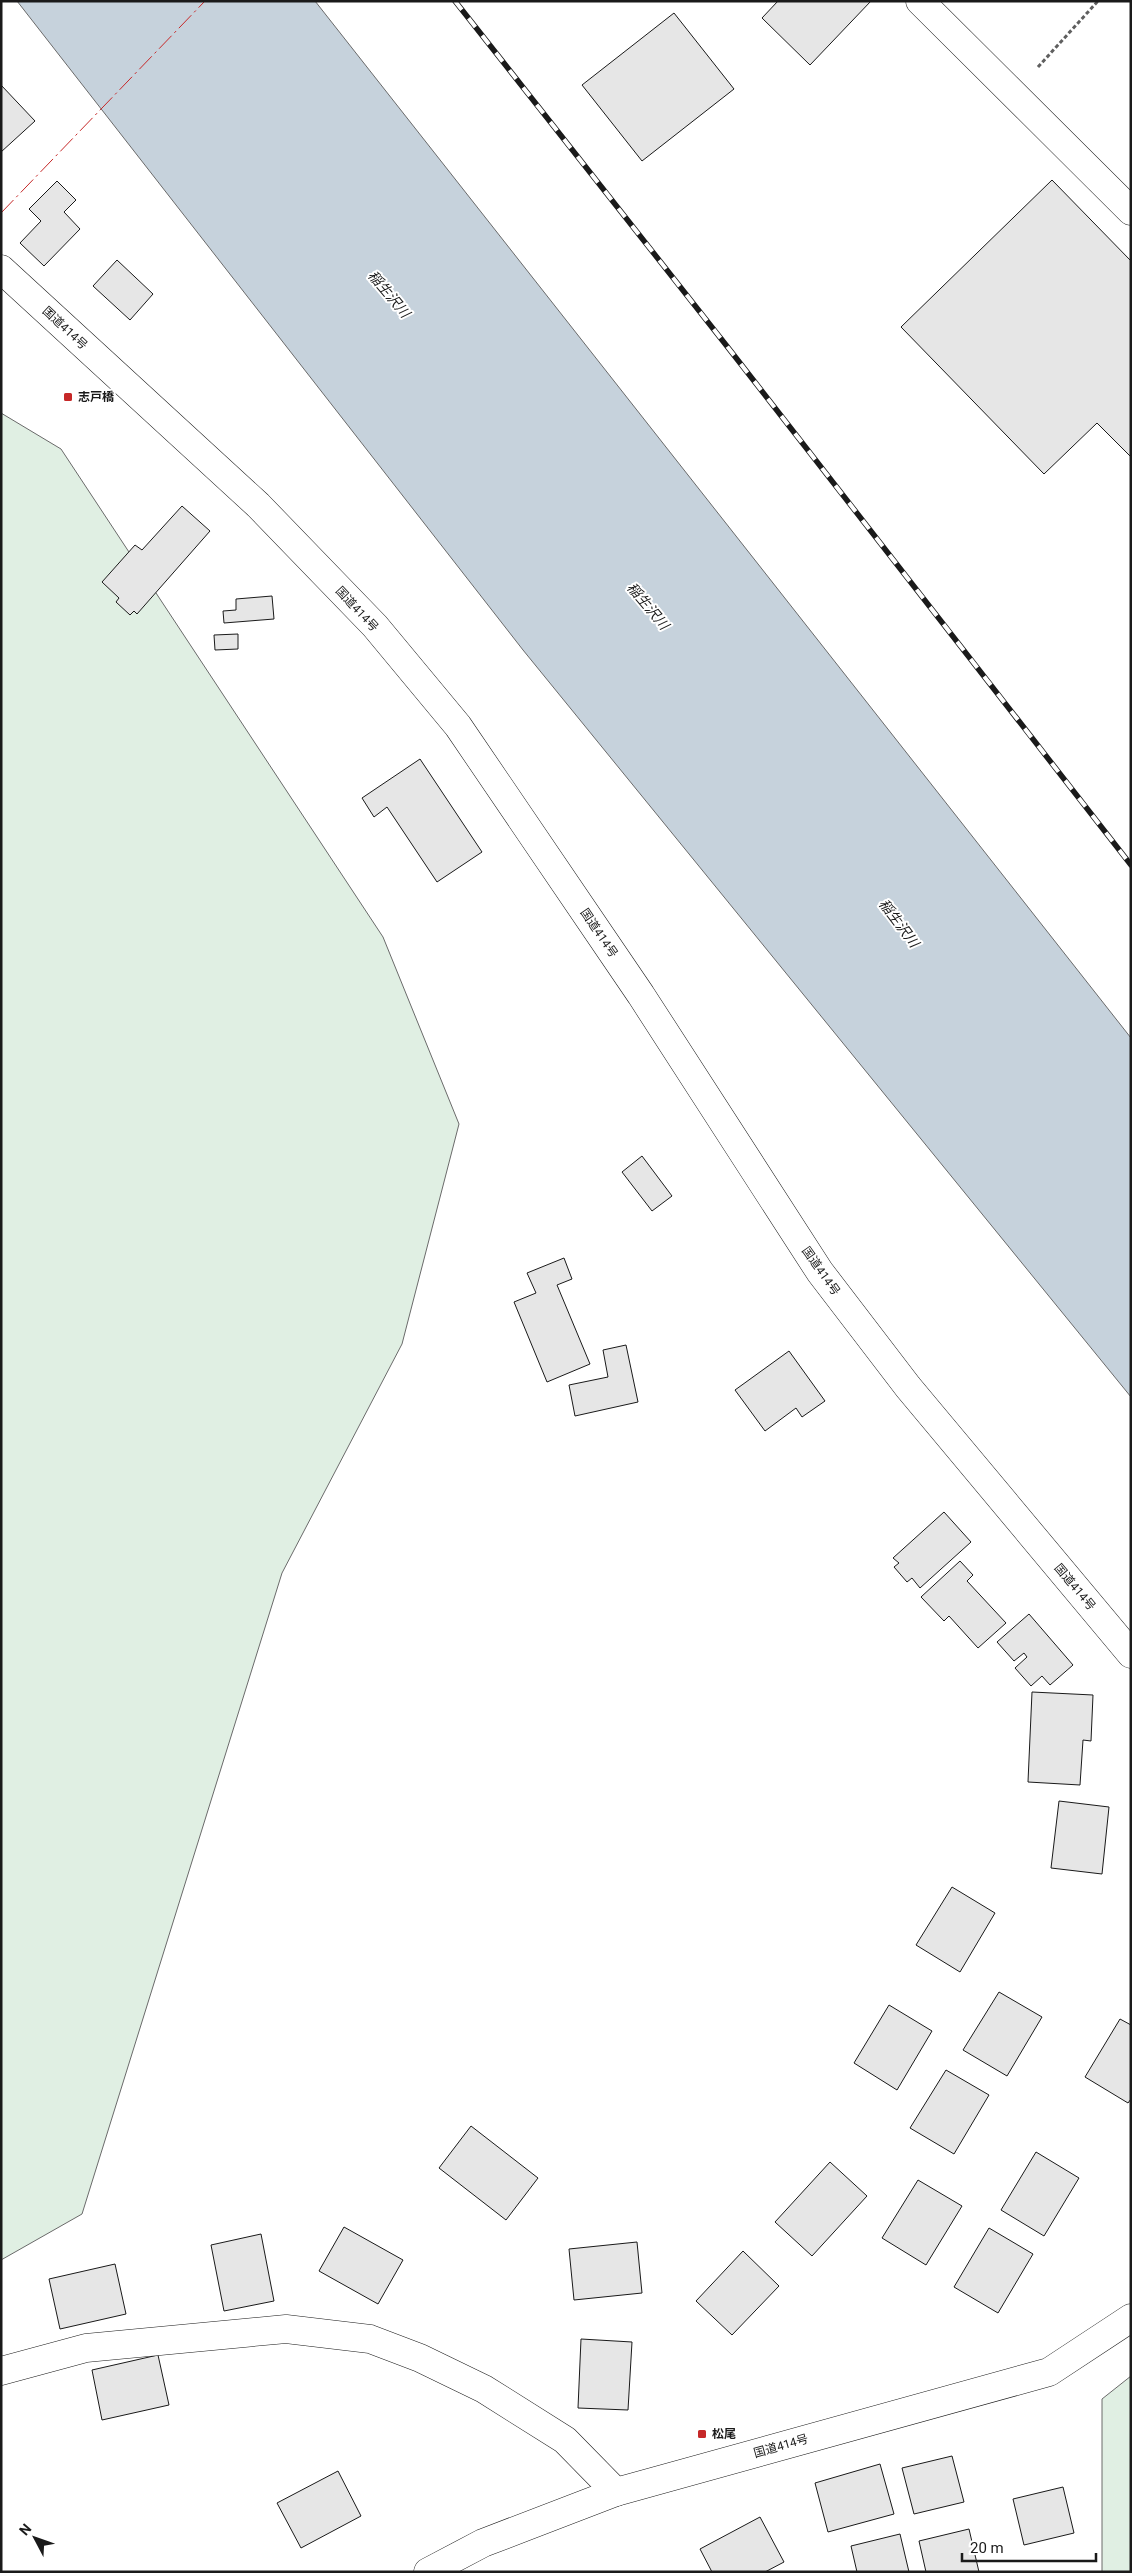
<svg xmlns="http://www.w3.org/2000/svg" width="1132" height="2573" font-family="Roboto,'Noto Sans JP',sans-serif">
<rect width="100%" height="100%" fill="#fff"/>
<path fill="#e0efe3" stroke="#6a6a6a" d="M 1,413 L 61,449 L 383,937 L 459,1124 L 402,1344 L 282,1573 L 82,2214 L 1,2260 Z
M 1131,2376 L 1131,2572 L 1102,2572 L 1102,2399 Z"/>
<path fill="#c6d2dc" stroke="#6a6a6a" d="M 17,1 L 315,1 L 1131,1038 L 1131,1397 L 523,650 Z"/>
<path fill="#e6e6e6" stroke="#1a1a1a" d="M 778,1 L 871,1 L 810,65 L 762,18 Z
M 674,13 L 734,89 L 642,161 L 582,85 Z
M 1,85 L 35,121 L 1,152 Z
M 1052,180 L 1131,261 L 1131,457 L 1097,423 L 1044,474 L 901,327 Z
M 57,181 L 76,200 L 64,212 L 80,229 L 44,266 L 20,243 L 41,221 L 29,209 Z
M 117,260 L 153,294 L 130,320 L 93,286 Z
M 182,506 L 210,531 L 137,614 L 134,611 L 130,615 L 116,602 L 119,598 L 102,582 L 135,545 L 142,550 Z
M 272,596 L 274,619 L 224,623 L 223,611 L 236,610 L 236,599 Z
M 238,634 L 238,649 L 215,650 L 214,635 Z
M 420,759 L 482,852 L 437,882 L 387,807 L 374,817 L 362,798 Z
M 642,1156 L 672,1196 L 652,1211 L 622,1172 Z
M 564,1258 L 572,1279 L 557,1285 L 590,1364 L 547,1382 L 514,1302 L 536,1293 L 527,1273 Z
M 626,1345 L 638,1402 L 575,1416 L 569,1385 L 608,1377 L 603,1350 Z
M 789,1351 L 825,1401 L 802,1417 L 796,1408 L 765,1431 L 735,1390 Z
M 944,1512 L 971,1542 L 920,1588 L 912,1578 L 907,1582 L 894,1567 L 899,1563 L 893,1558 Z
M 960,1561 L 973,1575 L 967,1581 L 1006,1623 L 978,1648 L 949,1616 L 944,1621 L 921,1597 Z
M 1029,1614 L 1073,1665 L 1050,1685 L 1042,1676 L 1031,1686 L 1015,1668 L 1027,1657 L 1024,1653 L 1014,1661 L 997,1642 Z
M 1032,1692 L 1093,1695 L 1091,1741 L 1083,1740 L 1080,1785 L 1028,1782 Z
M 1059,1801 L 1109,1807 L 1102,1874 L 1051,1868 Z
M 952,1887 L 995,1913 L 960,1972 L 916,1945 Z
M 999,1992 L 1042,2017 L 1007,2076 L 963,2050 Z
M 889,2005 L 932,2031 L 897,2090 L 854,2063 Z
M 1120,2019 L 1131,2025 L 1131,2099 L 1128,2103 L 1085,2077 Z
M 946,2070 L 989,2095 L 954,2154 L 910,2128 Z
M 471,2126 L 538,2178 L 506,2220 L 439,2168 Z
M 1036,2152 L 1079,2178 L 1044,2236 L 1001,2210 Z
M 830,2162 L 867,2196 L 812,2256 L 775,2222 Z
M 918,2180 L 962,2206 L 926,2265 L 882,2238 Z
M 344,2227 L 403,2260 L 378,2304 L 319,2271 Z
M 989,2228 L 1033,2254 L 998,2313 L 954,2287 Z
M 261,2234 L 274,2301 L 224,2311 L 211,2245 Z
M 637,2242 L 642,2293 L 574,2300 L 569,2249 Z
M 743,2251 L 779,2286 L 732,2335 L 696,2301 Z
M 115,2264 L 126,2314 L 60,2329 L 49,2279 Z
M 581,2339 L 632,2342 L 628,2410 L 578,2408 Z
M 158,2355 L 169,2405 L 102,2420 L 92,2370 Z
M 952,2456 L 964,2502 L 914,2514 L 902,2468 Z
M 880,2464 L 894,2514 L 828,2532 L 815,2483 Z
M 338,2471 L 361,2516 L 301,2548 L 277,2503 Z
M 1063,2487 L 1074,2533 L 1024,2545 L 1013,2499 Z
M 760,2517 L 784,2562 L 765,2572 L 712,2572 L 700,2549 Z
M 969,2529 L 979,2572 L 926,2572 L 919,2541 Z
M 900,2534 L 909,2572 L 857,2572 L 851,2546 Z"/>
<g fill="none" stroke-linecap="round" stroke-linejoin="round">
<g stroke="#1a1a1a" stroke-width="29">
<path id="street" d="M 920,1 L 1131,211
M 1,2371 L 86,2348 L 286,2329 L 370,2339 L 420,2358 L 484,2389 L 565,2440 L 616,2492"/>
</g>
<g stroke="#1a1a1a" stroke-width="29">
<path id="highway" d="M 1,269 L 258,505 L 375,626 L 458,726 L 641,995 L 820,1272 L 908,1387 L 1131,1654
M 428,2572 L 483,2543 L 616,2492 L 1049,2372 L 1131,2318"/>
</g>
<path stroke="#5f5f5f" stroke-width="3" stroke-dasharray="4 2.5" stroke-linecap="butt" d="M 1038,67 L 1098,1"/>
<use href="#street" stroke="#fff" stroke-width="28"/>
<use href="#highway" stroke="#fff" stroke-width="28"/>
<g stroke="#1a1a1a" stroke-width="5.5">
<path id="rail" d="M 455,1 L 726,345 L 1131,865"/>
</g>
<use href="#rail" stroke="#fff" stroke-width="4" stroke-dasharray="11" stroke-linecap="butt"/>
<path stroke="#c62828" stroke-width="1" stroke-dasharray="18 4 2.5 4" stroke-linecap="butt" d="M 1,213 L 205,1"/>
</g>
<g fill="#c62828" stroke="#fff" stroke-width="2">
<rect x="63" y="392" width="10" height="10" rx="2.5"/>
<rect x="697" y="2429" width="10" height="10" rx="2.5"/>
</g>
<g text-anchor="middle" stroke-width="4" stroke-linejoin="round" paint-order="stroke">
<g font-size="12" fill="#1a1a1a" stroke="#fff">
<text transform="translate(65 328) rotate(43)" y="4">国道414号</text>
<text transform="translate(357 609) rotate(47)" y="4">国道414号</text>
<text transform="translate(599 933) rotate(56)" y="4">国道414号</text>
<text transform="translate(821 1271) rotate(55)" y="4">国道414号</text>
<text transform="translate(1075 1587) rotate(50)" y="4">国道414号</text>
<text transform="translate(781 2446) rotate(-16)" y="4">国道414号</text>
</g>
<g font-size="12" font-weight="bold" fill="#1a1a1a" stroke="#fff" text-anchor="start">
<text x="78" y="401">志戸橋</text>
<text x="712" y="2438">松尾</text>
</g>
<g font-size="14" font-style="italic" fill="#1a1a1a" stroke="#fff">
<text transform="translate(389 294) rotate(50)" y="5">稲生沢川</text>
<text transform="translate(648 606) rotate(50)" y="5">稲生沢川</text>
<text transform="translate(899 923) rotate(53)" y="5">稲生沢川</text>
</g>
</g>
<rect width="1132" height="2573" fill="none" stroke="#1a1a1a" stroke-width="5"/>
<g transform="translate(35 2538) rotate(311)" stroke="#ffffff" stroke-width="4" paint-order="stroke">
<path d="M0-4L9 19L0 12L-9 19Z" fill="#1a1a1a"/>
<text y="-8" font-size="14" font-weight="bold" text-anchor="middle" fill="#1a1a1a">N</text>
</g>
<path d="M962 2553v8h134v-8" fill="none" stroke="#1a1a1a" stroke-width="2.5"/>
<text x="970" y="2553" font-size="15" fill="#1a1a1a" stroke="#ffffff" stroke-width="4" paint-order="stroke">20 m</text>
</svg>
